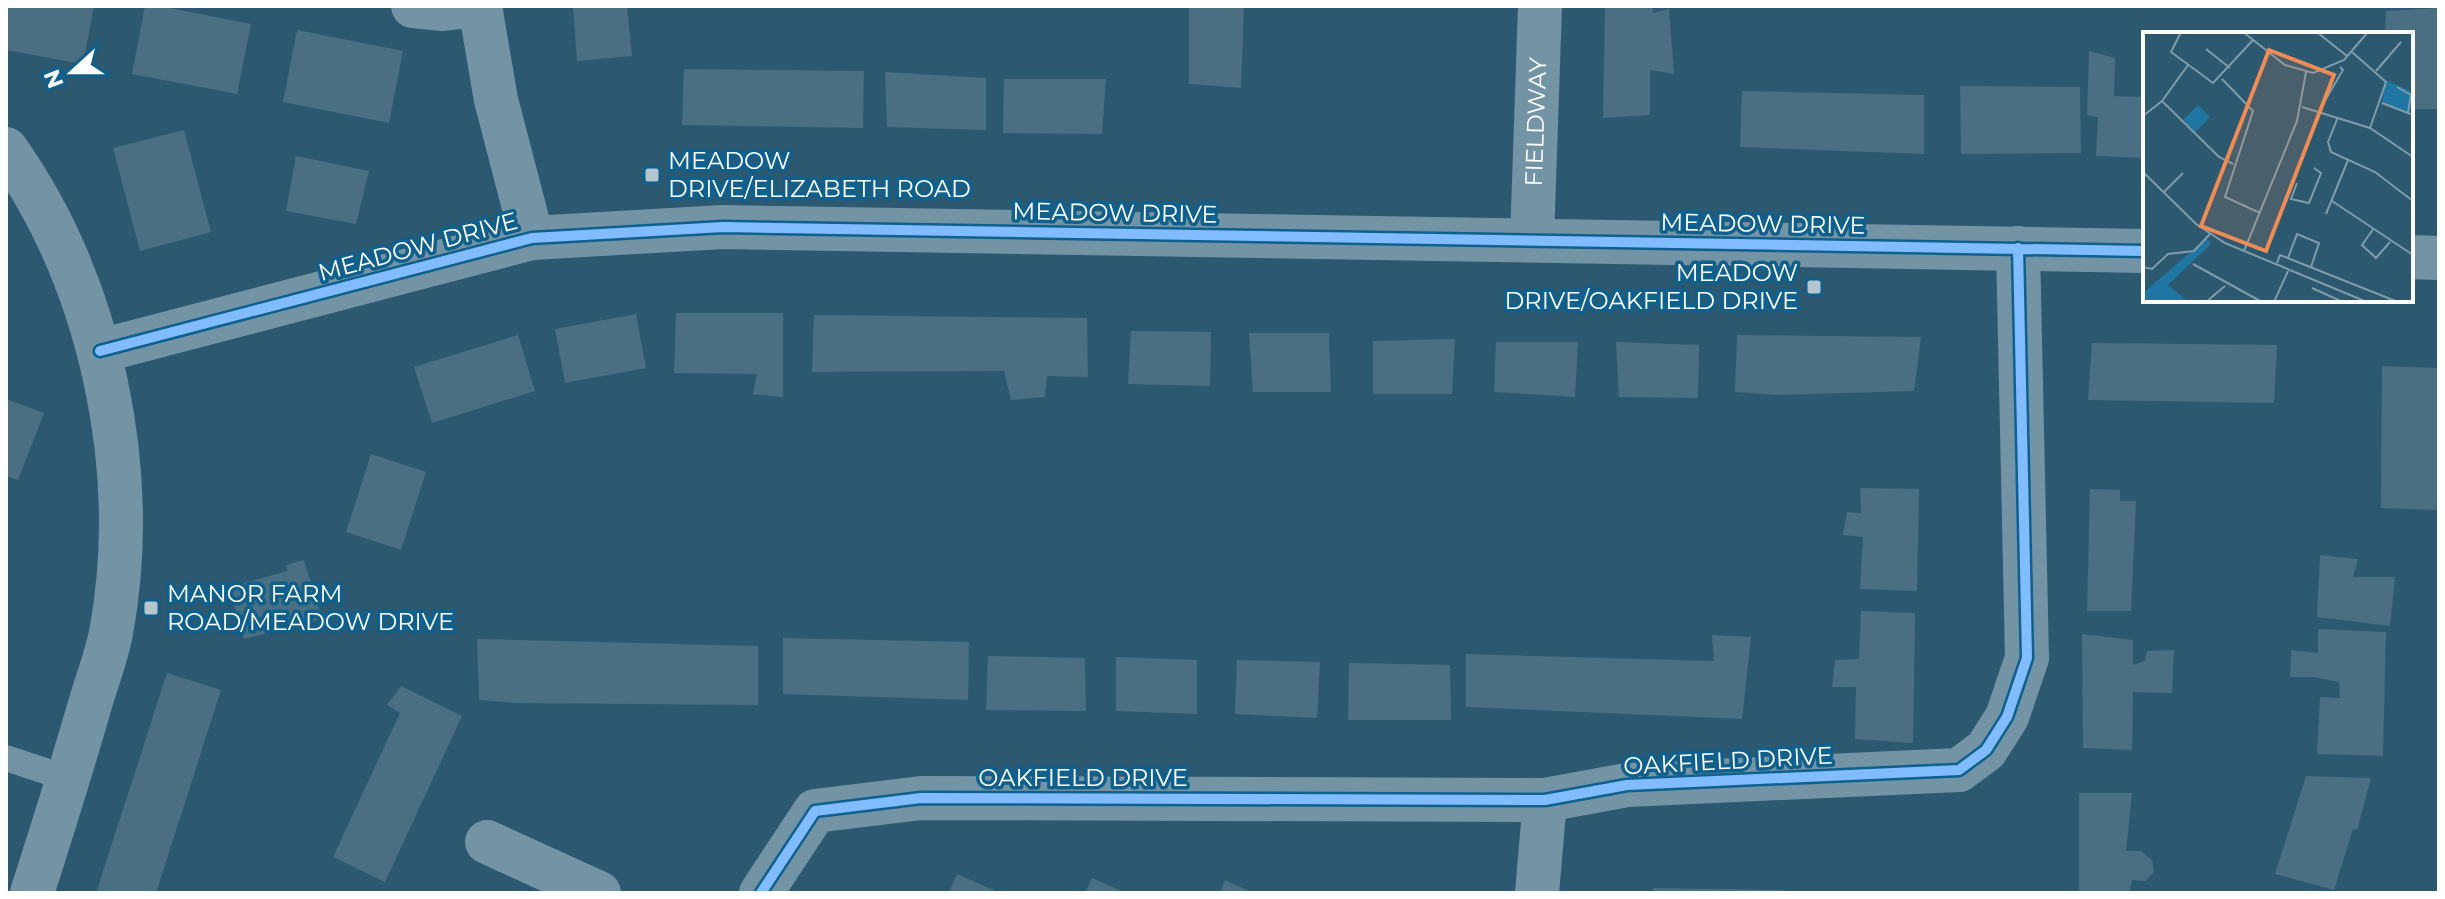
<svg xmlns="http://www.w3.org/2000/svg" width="2445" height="899" font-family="Montserrat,sans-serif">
<rect width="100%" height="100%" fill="#2c5870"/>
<path fill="#4b6f82" d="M 6,6 L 94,6 L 83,64 L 6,50 Z
M 145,6 L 160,6 L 251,24 L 237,94 L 132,74 Z
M 573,6 L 627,6 L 632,56 L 577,61 Z
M 1189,6 L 1244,6 L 1241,88 L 1189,84 Z
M 1605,6 L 1653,6 L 1653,13 L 1669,9 L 1674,74 L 1650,70 L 1650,115 L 1603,118 Z
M 2439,8 L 2439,109 L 2411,109 L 2411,34 L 2385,34 L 2386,11 Z
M 297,30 L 403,51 L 389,123 L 283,102 Z
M 2089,51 L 2115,58 L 2114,96 L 2145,97 L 2145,158 L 2096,156 L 2098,117 L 2087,115 Z
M 684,69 L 864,71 L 863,128 L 682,125 Z
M 885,72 L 986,78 L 986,130 L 887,127 Z
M 1004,79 L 1106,79 L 1102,134 L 1003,133 Z
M 1960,86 L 2080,87 L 2081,153 L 1961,154 Z
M 1742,91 L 1924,95 L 1924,154 L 1740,147 Z
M 184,130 L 211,232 L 140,251 L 113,148 Z
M 296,156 L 369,171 L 356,224 L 286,211 Z
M 676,313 L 783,313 L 783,397 L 753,394 L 757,374 L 674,373 Z
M 636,314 L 646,368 L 565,383 L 555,329 Z
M 814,315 L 1087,318 L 1088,377 L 1047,376 L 1045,397 L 1011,400 L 1004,371 L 812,372 Z
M 1131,331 L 1211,332 L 1210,386 L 1128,384 Z
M 1249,333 L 1329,333 L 1331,392 L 1253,392 Z
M 518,335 L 535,391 L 432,423 L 414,367 Z
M 1737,335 L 1921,337 L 1914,391 L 1778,395 L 1735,392 Z
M 1455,339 L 1452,394 L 1373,394 L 1373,341 Z
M 1496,342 L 1578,342 L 1575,397 L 1494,392 Z
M 1616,342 L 1699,345 L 1698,398 L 1619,397 Z
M 2092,343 L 2277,345 L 2274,403 L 2088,400 Z
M 2382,366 L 2437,368 L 2437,510 L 2381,508 Z
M 6,399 L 44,413 L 18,480 L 6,476 Z
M 371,454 L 426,472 L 401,550 L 346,532 Z
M 1860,488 L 1919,489 L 1917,591 L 1860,589 L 1863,537 L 1843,535 L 1847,512 L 1861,513 Z
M 2090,489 L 2120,490 L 2120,501 L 2136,501 L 2131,611 L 2087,611 Z
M 2320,555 L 2358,559 L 2353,577 L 2395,577 L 2390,626 L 2317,617 Z
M 304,560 L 322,619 L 244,639 L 229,587 L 288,571 L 286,565 Z
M 1861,611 L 1915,613 L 1913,743 L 1855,739 L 1856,687 L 1832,687 L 1835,660 L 1859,659 Z
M 2318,629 L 2386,632 L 2383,756 L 2317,754 L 2320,697 L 2340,698 L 2339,682 L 2313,677 L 2290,677 L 2291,650 L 2318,653 Z
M 2082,634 L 2133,640 L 2133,665 L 2145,661 L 2147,651 L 2174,650 L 2172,693 L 2133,692 L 2132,750 L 2083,748 Z
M 1712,635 L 1751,637 L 1742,719 L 1466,707 L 1466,654 L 1714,661 Z
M 783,638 L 969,642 L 968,700 L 783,694 Z
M 477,639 L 758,646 L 758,705 L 517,703 L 479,700 Z
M 988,656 L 1085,658 L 1086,711 L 986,710 Z
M 1116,657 L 1197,660 L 1197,714 L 1116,711 Z
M 1237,660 L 1320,662 L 1317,718 L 1235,714 Z
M 1349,663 L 1450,665 L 1451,720 L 1348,720 Z
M 167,673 L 221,690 L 156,893 L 96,893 Z
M 401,686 L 462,716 L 385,882 L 333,857 L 400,713 L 387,705 Z
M 2306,776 L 2371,778 L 2357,830 L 2353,829 L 2334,890 L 2275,874 Z
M 2079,793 L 2132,793 L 2126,851 L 2141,851 L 2152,860 L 2154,872 L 2145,881 L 2132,880 L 2129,893 L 2079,893 Z
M 957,874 L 1000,893 L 949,893 Z
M 1092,878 L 1126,893 L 1085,893 Z
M 1225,880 L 1254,893 L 1220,893 Z
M 1653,888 L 1785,890 L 1785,893 L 1653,893 Z"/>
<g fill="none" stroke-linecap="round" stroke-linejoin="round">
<path stroke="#7394a5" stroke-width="26" d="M 6,758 L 69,779"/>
<g stroke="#7394a5" stroke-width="44">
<path d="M 413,6 L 443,9 L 468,6"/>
<path d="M 480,6 L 496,100 L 532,238"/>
<path d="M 6,149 C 101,283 141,470 111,633 C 106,658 96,683 89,708 C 71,770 52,831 32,893"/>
<path id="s1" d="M 1532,240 L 1540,6"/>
<path d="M 2411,257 L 2439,258"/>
<path d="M 100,351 L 532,238 L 723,227 L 2145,251"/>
<path d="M 487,842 L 599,893"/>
<path d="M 761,893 L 815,811 L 921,798 L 1545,800 L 1627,785 L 1959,770 L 1986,750 L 2007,717 L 2027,658 L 2018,248"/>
<path d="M 1537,893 L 1545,800"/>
</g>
<g stroke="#0f608d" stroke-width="15">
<path id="cycleway" d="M 100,351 L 532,238 L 723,227 L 2145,251
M 761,893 L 815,811 L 921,798 L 1545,800 L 1627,785 L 1959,770 L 1986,750 L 2007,717 L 2027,658 L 2018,248"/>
</g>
<use href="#cycleway" stroke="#80bcff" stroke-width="10"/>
</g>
<g fill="#b5c5cd" stroke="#0f608d" stroke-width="3">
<rect x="644" y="167" width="16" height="16" rx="4"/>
<rect x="1806" y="279" width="16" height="16" rx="4"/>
<rect x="143" y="600" width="16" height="16" rx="4"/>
</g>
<g text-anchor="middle" stroke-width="7" stroke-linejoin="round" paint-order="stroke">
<g font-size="24" fill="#fff" stroke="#0f608d">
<text dy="8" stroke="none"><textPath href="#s1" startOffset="118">FIELDWAY</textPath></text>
<text transform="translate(1115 213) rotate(1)" y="8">MEADOW DRIVE</text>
<text transform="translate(1763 224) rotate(1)" y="8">MEADOW DRIVE</text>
<text transform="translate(418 247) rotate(-15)" y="8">MEADOW DRIVE</text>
<text transform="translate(1728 761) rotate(-3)" y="8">OAKFIELD DRIVE</text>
<text x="1083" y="786">OAKFIELD DRIVE</text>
</g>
<g font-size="24" fill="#fff" stroke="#0f608d" text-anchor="start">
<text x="668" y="169">MEADOW<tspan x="668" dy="28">DRIVE/ELIZABETH ROAD</tspan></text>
<text x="1798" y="281" text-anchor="end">MEADOW<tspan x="1798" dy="28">DRIVE/OAKFIELD DRIVE</tspan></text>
<text x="167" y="602">MANOR FARM<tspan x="167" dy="28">ROAD/MEADOW DRIVE</tspan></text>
</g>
</g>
<g transform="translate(2143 32)">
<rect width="270" height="270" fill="#2c5870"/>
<path d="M 241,47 L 270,60 L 265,81 L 239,71 ZM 55,73 L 67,85 L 52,100 L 40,88 ZM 64,206 L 68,212 L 25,253 L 46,270 L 0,270 L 0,261 Z" fill="#1f76a3"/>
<path fill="none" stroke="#809ba9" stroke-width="2" d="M 38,0 L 28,20 L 70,51 L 110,8M 100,0 L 142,33 L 170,41 L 201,28 L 225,0M 175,1 L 204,24M 63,17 L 87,36M 209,20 L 243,50 L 227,96M 233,39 L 258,10M 79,47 L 110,79 L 82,165 L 117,181M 254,55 L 268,63 L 265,81M 19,69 L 76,125 L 90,132M 239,71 L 270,83M 159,75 L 227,96 L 270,125M 177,77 L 200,38 L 197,35M 0,84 L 19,69 L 45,33M 195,85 L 185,110 L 188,120 L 232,140 L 270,169M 0,140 L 53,192 L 82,211 L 224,270M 154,151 L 148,167 L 166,171 L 178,141 L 171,136M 21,160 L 40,141M 189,169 L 270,223M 183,182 L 205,128M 231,196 L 219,213 L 233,226 L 247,210M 101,219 L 154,89 L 163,40M 145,226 L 154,202 L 176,211 L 168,235M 134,231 L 137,223 L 255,270M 50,232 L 119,270M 0,235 L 9,237 L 25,222 L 51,219 L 67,202M 169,256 L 200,270M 63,270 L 82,254M 131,270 L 146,237"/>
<path fill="#ef8b55" fill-opacity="0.15" stroke="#ef8b55" stroke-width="4" d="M 126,18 L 191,43 L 123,219 L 58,194 Z"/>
<rect width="270" height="270" fill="none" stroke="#fff" stroke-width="4"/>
</g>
<rect width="2445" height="899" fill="none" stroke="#ffffff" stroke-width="16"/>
<g transform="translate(72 72) rotate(249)" stroke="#0f608d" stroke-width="6" paint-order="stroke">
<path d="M0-6L14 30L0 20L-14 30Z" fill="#ffffff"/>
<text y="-12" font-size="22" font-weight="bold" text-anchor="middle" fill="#ffffff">N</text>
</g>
</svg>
